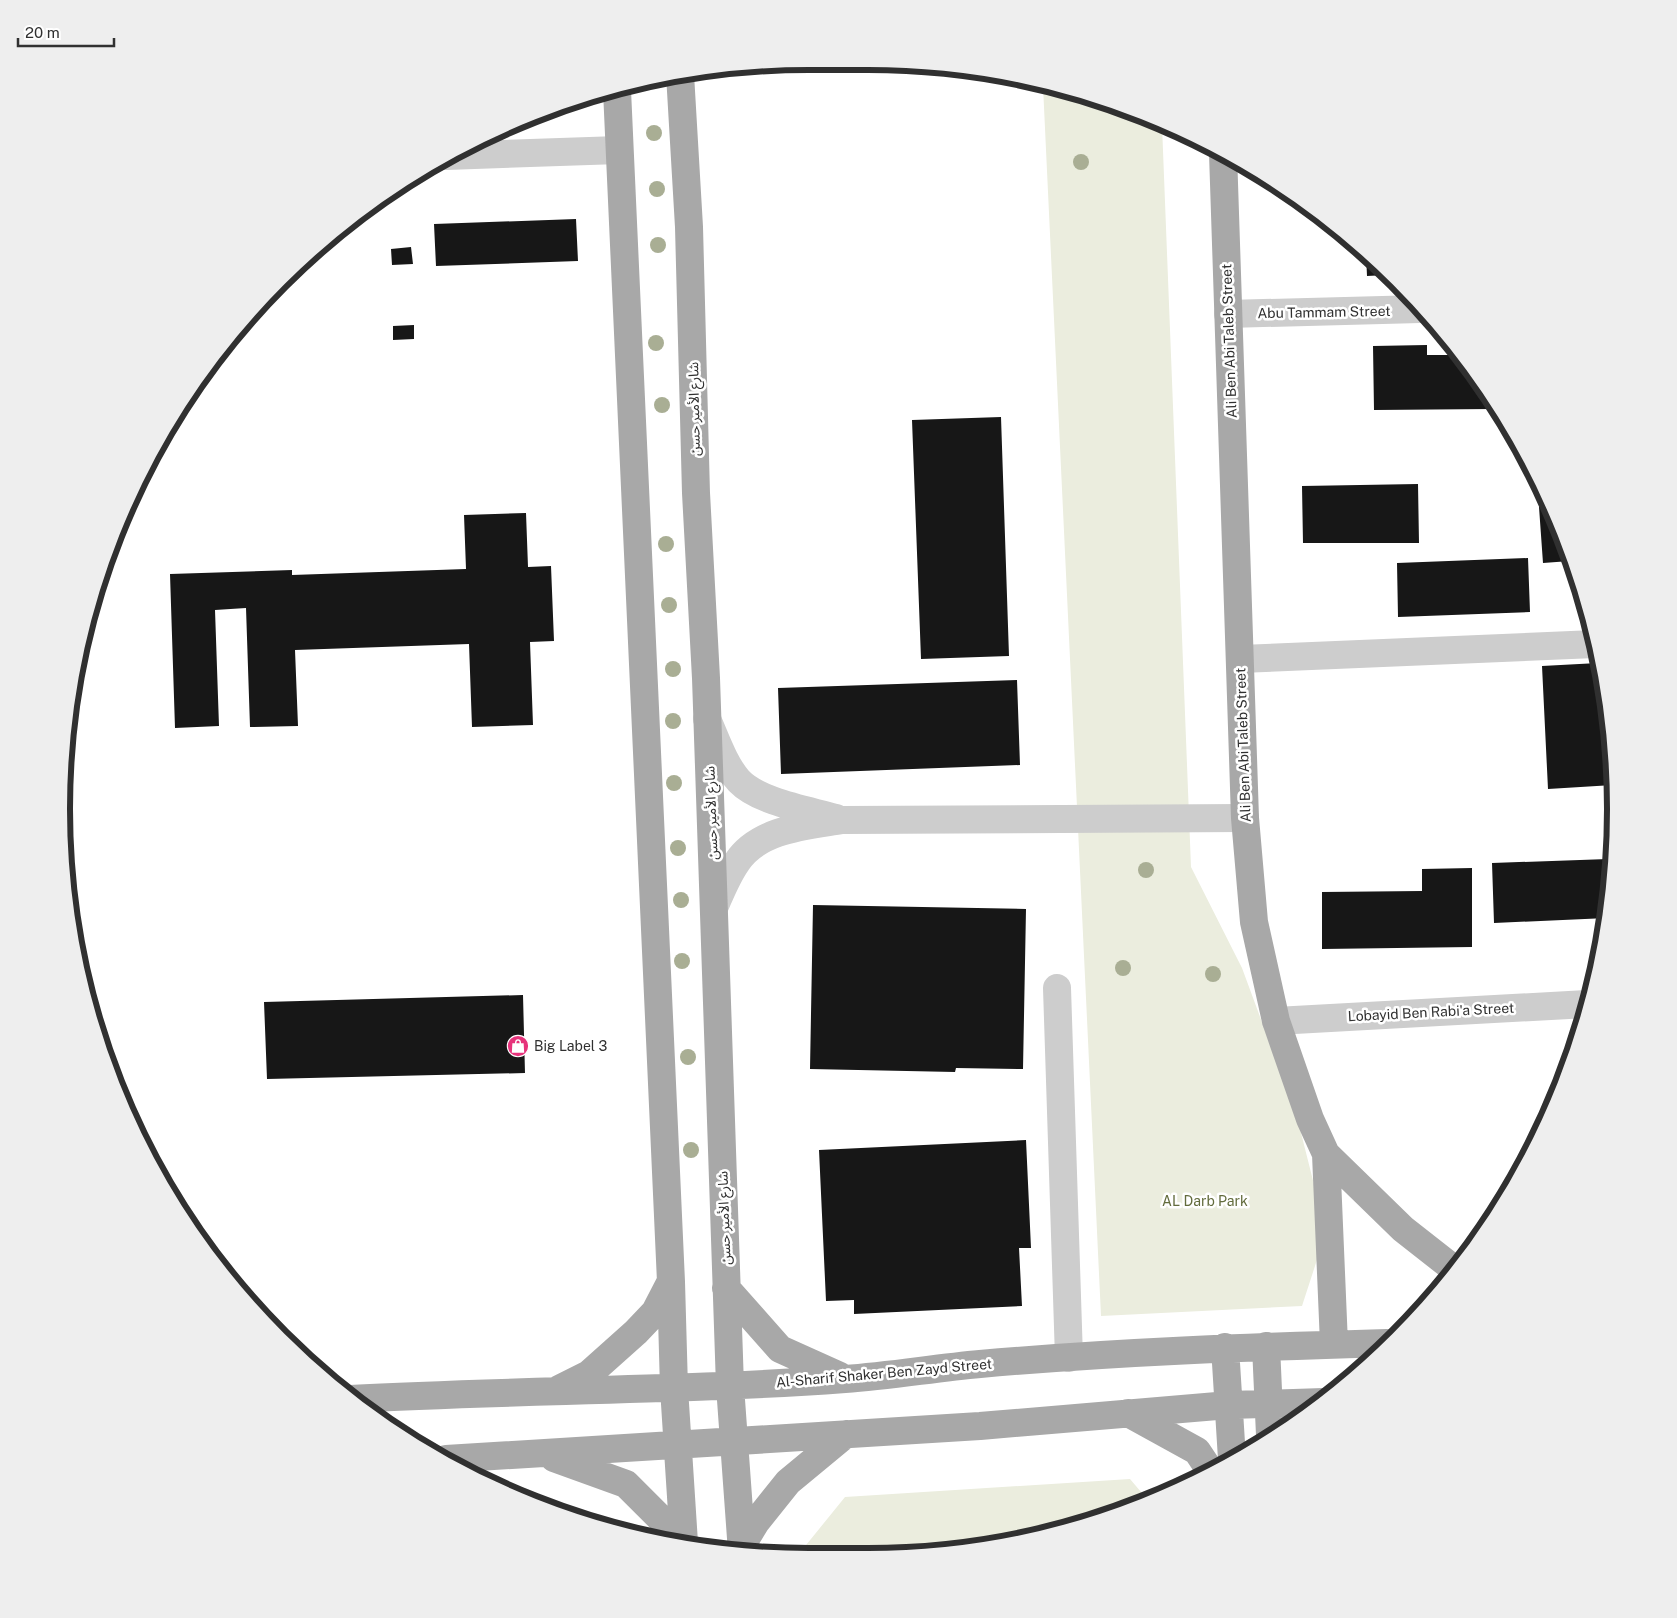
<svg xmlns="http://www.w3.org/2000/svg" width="1677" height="1618" font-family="'Public Sans','Noto Sans Arabic',sans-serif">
<rect width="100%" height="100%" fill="#fff"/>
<path fill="#ebedde" d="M 1043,86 L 1108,101 L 1162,125 L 1191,867 L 1242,968 L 1297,1117 L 1326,1232 L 1302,1306 L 1101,1316 Z
M 1130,1479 L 1147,1499 L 1062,1531 L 917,1555 L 798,1555 L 845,1497 Z"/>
<path fill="#171717" d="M 576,219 L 578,261 L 436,266 L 434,224 Z
M 411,247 L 413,264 L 392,265 L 391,249 Z
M 1366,253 L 1374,261 L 1387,275 L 1367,276 Z
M 414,325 L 414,339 L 393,340 L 393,326 Z
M 1427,345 L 1427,355 L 1462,355 L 1492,403 L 1492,409 L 1374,410 L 1373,346 Z
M 1001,417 L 1009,656 L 921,659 L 912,420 Z
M 1418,484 L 1419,543 L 1303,543 L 1302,486 Z
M 1549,506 L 1570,561 L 1543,563 L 1539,507 Z
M 526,513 L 528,567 L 551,566 L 554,641 L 530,642 L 533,725 L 472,727 L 469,644 L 295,650 L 298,726 L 250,727 L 246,608 L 215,610 L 219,726 L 175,728 L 170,574 L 292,570 L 292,575 L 466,569 L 464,515 Z
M 1528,558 L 1530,612 L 1398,617 L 1397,563 Z
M 1598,663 L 1600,694 L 1603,694 L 1614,760 L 1613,785 L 1548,789 L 1542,666 Z
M 1017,680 L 1020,765 L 781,774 L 778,688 Z
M 1608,859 L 1610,902 L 1607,918 L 1494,923 L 1492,863 Z
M 1472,868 L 1472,947 L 1322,949 L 1322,892 L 1422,891 L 1422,869 Z
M 813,905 L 1026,909 L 1023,1069 L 956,1068 L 955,1072 L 810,1069 Z
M 523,995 L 525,1073 L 267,1079 L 264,1002 Z
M 1026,1140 L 1031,1248 L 1019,1248 L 1022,1306 L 854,1314 L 854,1300 L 826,1301 L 819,1150 Z"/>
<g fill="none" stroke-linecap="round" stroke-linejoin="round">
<path stroke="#cdcdcd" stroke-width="28" d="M 446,156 L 619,150
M 1228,314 L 1420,309
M 1240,659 L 1595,644
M 707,719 C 716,739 724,764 739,781 C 759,802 808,810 836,818
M 714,908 C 721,892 727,876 737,862 C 759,829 806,826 842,820 L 1245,818
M 1057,988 L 1069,1358
M 1276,1021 L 1587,1004"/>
<path stroke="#a8a8a8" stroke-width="28" d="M 680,74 L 689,227 L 696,493 L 706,678 L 730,1386 L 742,1552
M 617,90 L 671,1282 L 674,1388 L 684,1543
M 1223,153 L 1245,818 L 1254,922 L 1276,1021 L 1310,1119 L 1326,1154 L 1403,1229 L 1454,1269
M 1326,1154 L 1334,1344
M 726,1288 L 780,1349 L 840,1376
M 1266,1346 L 1270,1435
M 1225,1347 L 1232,1459
M 559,1389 L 589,1374 L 636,1332 L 655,1312 L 670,1283
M 350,1399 C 515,1390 681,1391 845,1379 C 890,1376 935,1368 980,1364 C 1116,1352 1251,1347 1387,1343
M 1128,1413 L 1197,1451 L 1211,1472
M 554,1458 L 626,1484 L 676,1534 L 680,1542
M 446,1459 L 980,1426 L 1229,1405 L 1324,1402
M 742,1545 L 756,1522 L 788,1482 L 846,1434"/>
</g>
<g fill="#a9ae94">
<circle cx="654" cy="133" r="8"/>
<circle cx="1081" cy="162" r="8"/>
<circle cx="657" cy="189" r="8"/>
<circle cx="658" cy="245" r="8"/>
<circle cx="656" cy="343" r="8"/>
<circle cx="662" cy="405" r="8"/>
<circle cx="666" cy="544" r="8"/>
<circle cx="669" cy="605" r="8"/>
<circle cx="673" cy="669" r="8"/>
<circle cx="673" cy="721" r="8"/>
<circle cx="674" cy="783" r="8"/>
<circle cx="678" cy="848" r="8"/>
<circle cx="1146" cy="870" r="8"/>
<circle cx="681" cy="900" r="8"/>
<circle cx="682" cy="961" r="8"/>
<circle cx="1123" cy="968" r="8"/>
<circle cx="1213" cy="974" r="8"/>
<circle cx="688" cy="1057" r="8"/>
<circle cx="691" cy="1150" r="8"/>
</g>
<defs>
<g id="shop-disc" transform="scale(1.125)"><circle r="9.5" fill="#e6337b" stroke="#fff"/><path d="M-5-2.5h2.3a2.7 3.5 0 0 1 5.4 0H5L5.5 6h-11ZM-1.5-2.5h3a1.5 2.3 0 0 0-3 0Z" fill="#fff"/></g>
</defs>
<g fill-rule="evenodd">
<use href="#shop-disc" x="518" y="1046"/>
</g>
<g text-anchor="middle" stroke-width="5" stroke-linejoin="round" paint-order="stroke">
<g font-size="14" fill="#303030" stroke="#fff">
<text transform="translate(1324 312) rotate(-1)" y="5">Abu Tammam Street</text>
<text transform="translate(1229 341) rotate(-92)" y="5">Ali Ben Abi Taleb Street</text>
<text transform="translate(694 409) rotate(-91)" y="5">شارع الأمير حسن</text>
<text transform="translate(1243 745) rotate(-92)" y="5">Ali Ben Abi Taleb Street</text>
<text transform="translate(711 813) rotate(-92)" y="5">شارع الأمير حسن</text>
<text transform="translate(1431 1012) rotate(-3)" y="5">Lobayid Ben Rabi'a Street</text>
<text transform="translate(724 1218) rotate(-92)" y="5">شارع الأمير حسن</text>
<text transform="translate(884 1373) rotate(-5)" y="5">Al-Sharif Shaker Ben Zayd Street</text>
</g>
<g font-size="14" fill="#303030" stroke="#fff" text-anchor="start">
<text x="534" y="1051">Big Label 3</text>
</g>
<g font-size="14" fill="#636c3d" stroke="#fff">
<text x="1205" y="1206">AL Darb Park</text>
</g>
</g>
<path d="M0 0H1677V1618H0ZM809 70H868A739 739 0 0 1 1607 809V809A739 739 0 0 1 868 1548H809A739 739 0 0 1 70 809V809A739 739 0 0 1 809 70Z" fill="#eee" fill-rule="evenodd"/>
<path fill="none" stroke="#303030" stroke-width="6" d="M809 70H868A739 739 0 0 1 1607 809V809A739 739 0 0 1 868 1548H809A739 739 0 0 1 70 809V809A739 739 0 0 1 809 70Z"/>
<path d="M18 38v8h96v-8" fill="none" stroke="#303030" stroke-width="2.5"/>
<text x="25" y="38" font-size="15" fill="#303030" stroke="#ffffff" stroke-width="4" paint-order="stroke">20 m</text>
</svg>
